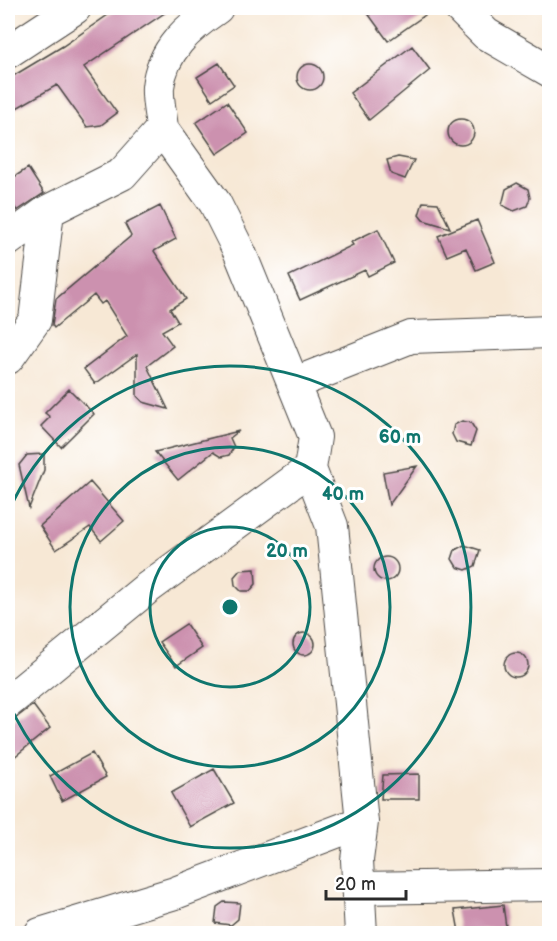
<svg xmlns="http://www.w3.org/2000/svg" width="557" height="941" font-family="'Balsamiq Sans',sans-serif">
<rect width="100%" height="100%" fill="#fff"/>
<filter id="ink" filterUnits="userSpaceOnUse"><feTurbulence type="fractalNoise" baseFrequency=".0167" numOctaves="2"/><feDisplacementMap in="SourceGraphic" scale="12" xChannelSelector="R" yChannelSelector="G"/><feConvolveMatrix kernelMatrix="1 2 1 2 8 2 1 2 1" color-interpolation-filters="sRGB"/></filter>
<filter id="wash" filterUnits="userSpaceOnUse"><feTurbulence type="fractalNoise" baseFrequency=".008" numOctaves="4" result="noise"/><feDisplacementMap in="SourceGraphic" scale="24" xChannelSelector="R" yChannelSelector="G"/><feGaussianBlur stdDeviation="1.35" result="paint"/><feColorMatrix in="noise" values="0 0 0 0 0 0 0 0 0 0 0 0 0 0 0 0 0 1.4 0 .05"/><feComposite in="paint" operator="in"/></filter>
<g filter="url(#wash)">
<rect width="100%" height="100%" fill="#f7e8d5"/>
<g id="blocks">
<path fill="#cc91af" d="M 118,8 L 172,8 L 84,67 L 117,113 L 101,125 L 87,127 L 57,85 L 8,113 L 8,79 L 63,46 Z
M 364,8 L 435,8 L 388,41 Z
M 412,46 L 430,70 L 369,120 L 350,93 Z
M 219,63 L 234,85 L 212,100 L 197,77 Z
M297 77a13 13 0 1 1 26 0a13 13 0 1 1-26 0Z
M 227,102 L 248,133 L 217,154 L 196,123 Z
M448 132a13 13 0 1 1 26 0a13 13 0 1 1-26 0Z
M 398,157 L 414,160 L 405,179 L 391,174 L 387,160 Z
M 28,168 L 44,193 L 17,211 L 8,196 L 8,181 Z
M 517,183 L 528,189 L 530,198 L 527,206 L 514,211 L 502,205 L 506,189 Z
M 423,202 L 438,203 L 450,228 L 423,220 L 419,215 Z
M 160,206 L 176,239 L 154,251 L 186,299 L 170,309 L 178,322 L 162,331 L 173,346 L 147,366 L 168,409 L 143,402 L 137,396 L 137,354 L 95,384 L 84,369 L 127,336 L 105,301 L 101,304 L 94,295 L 54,328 L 52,325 L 56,299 L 131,236 L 125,224 Z
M 477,220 L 495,262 L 476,270 L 466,248 L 447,256 L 438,236 Z
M 378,229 L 394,263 L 368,276 L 365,270 L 300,300 L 289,276 L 353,245 L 351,242 Z
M 69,389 L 94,414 L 61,447 L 41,426 L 50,417 L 45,413 Z
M 462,421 L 471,423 L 476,431 L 471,446 L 456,442 L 452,434 L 454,425 Z
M 239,431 L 230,438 L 234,447 L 229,455 L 221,457 L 213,452 L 178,480 L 155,452 Z
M 44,454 L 44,470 L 29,508 L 19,465 L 27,455 Z
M 417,466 L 389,505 L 383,472 Z
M 90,482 L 124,521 L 101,541 L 90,527 L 56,550 L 40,526 Z
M 464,545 L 480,550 L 475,566 L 466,570 L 457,567 L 452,559 L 455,550 Z
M374 569a12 12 0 1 1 24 0a12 12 0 1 1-24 0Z
M 255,569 L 256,584 L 250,591 L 241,591 L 235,585 L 234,577 L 240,570 Z
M 186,624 L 202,648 L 176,666 L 159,642 Z
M293 644a11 11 0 1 1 22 0a11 11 0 1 1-22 0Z
M504 665a12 12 0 1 1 24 0a12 12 0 1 1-24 0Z
M 33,705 L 50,728 L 8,762 L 8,724 Z
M 92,753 L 106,777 L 62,801 L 50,776 Z
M 214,769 L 234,803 L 190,827 L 171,793 Z
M 419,774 L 419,799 L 381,799 L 383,775 Z
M 224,902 L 240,903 L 238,919 L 231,925 L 215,923 L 217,907 Z
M 503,905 L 506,927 L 459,932 L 455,910 Z"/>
</g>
</g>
<g filter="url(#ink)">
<use href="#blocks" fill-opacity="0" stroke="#4a4744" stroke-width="1.5"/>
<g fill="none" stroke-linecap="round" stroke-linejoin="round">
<g stroke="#4a4744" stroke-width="34">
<path id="street" d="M 460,8 L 486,34 L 550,71
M 8,52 L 75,8
M 162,129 L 215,203 L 240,253 L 315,437 L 310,469 L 332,526 L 362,822 L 357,860 L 361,934
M 8,240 L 48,211
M 8,358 L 35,320 L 48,211 L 122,174 L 162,129 C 161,115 157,100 158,87 C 162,50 189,27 217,8
M 295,383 L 411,337 L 550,332
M 8,702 L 146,589 L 310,469
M 359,888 L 550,885
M 40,934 L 175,893 L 362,822"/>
</g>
<use href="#street" stroke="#fff" stroke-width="32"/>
</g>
</g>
<g fill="none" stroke="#0f766e" stroke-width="3">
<circle cx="230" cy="607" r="80"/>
<circle cx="230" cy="607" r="160"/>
<path d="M8 513A241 241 0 1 1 8 701"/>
</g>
<circle cx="230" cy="607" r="9" fill="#0f766e" stroke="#fff" stroke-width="3"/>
<g font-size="18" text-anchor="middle" font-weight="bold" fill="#0f766e" stroke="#fff" stroke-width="6" stroke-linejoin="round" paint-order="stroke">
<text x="400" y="443">60 m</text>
<text x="343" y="500">40 m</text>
<text x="287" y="557">20 m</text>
</g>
<rect width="557" height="941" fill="none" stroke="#fff" stroke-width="30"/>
<path d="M326 890v9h80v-9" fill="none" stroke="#2b2b2b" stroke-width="3"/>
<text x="335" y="890" font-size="18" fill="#2b2b2b" stroke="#ffffff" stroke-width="4.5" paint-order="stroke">20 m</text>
</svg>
